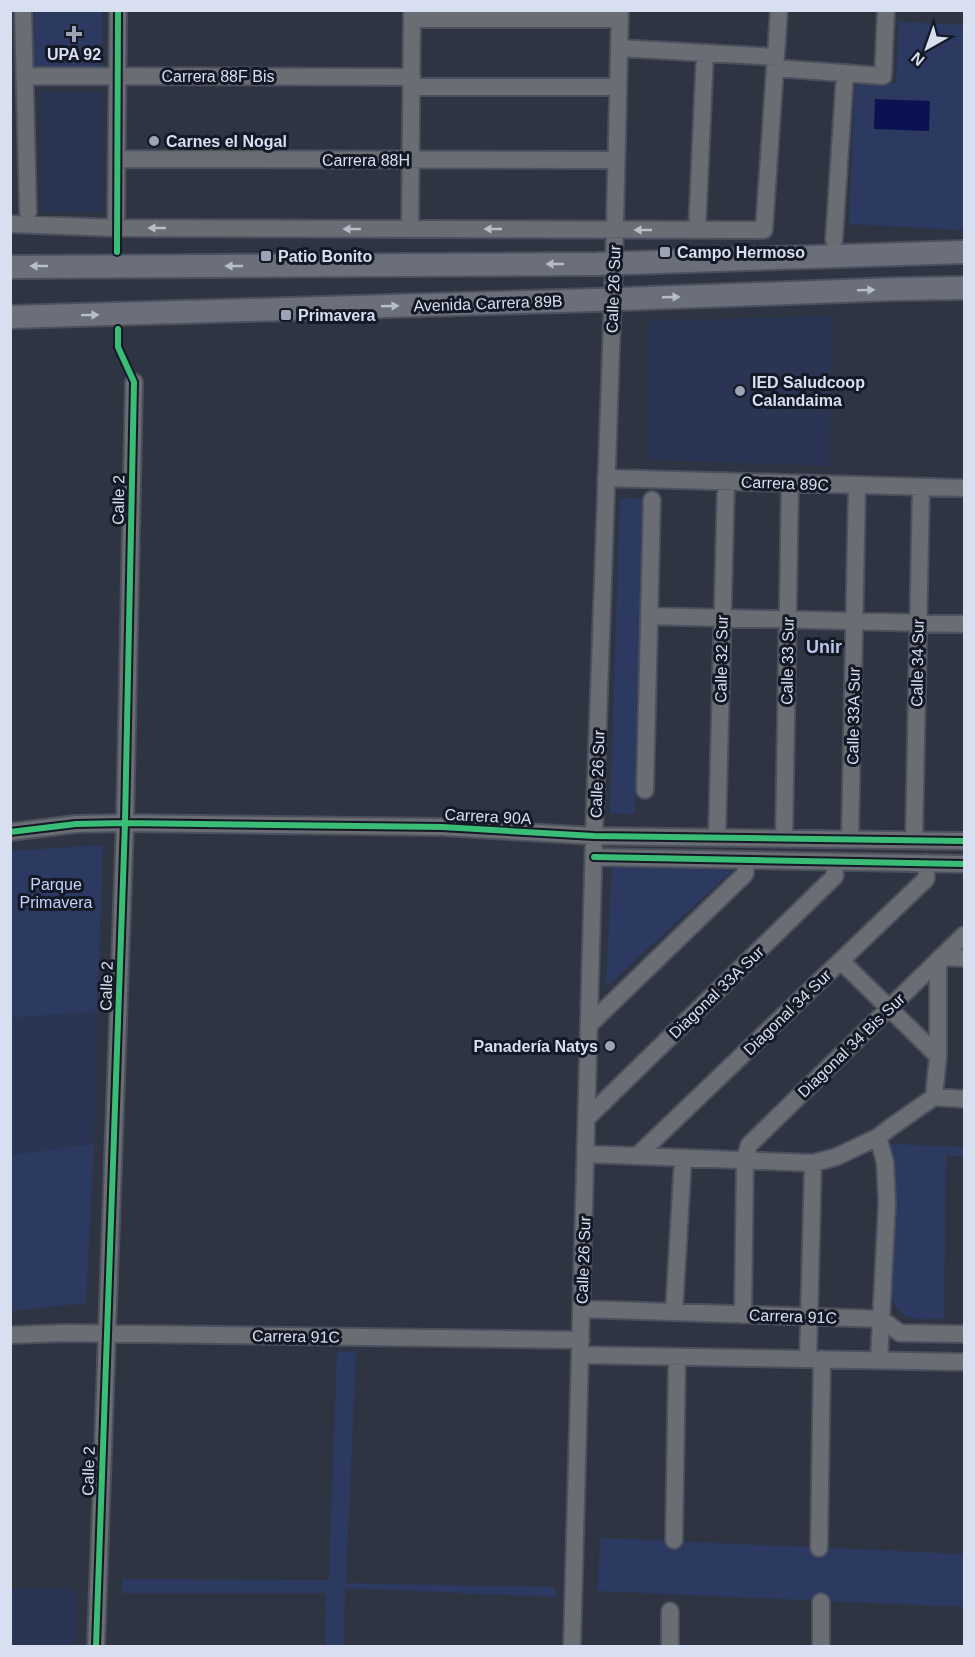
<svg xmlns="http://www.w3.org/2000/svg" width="975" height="1657" font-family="Arial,sans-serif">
<rect width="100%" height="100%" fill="#2f3443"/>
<path fill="#2a3553" d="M 41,92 L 102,92 L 103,212 L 42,212 Z
M 831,316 L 830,466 L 648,460 L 649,321 Z
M 97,1011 L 94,1144 L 11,1155 L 10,1018 Z
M 11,1588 L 76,1588 L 76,1646 L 11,1646 Z"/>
<path fill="#2c3a62" d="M 34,11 L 102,11 L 102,69 L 34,69 Z
M 899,22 L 964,25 L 964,230 L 849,224 L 855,81 L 896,83 Z
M 620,498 L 645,499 L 635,814 L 610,813 Z
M 103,845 L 97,1011 L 11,1018 L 11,851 Z
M 612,864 L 732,871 L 606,987 Z
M 94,1144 L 86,1303 L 11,1311 L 11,1155 Z
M 889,1144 L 964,1147 L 964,1156 L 946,1156 L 944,1319 C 912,1319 897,1324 889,1287 Z
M 356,1351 L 346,1583 L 554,1587 L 556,1597 L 345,1588 L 344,1646 L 325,1646 L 326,1593 L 122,1593 L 122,1579 L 329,1580 L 337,1352 Z
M 600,1538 L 964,1554 L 964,1607 L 598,1591 Z"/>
<path fill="#0c1152" d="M 875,99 L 930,101 L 929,131 L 874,129 Z"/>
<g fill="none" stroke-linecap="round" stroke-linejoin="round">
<g stroke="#4c505d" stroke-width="20">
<path id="minor" d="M 23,10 L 28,212
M 412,19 L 620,19
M 619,48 L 776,57
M 775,68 L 883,76 L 886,10
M 25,76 L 412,77
M 411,87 L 618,87
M 117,159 L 616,160
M 10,224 L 116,228 L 764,230 L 779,10
M 116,228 L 118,10
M 410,229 L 412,10
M 697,230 L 705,53
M 834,240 L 845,73
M 606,478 L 964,488
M 649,616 L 964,624
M 645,790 L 652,500
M 10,832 L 76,824 L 125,823 L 442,827 L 594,836 L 964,841
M 717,837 L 726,481
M 784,838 L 790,483
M 850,839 L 857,485
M 914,840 L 921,487
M 594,857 L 964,864
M 942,957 L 964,958
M 841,961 L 938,1056
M 589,1025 L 745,874 L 746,860
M 934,1097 L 938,1056 L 938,960
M 934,1097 L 964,1099
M 587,1118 L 835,876 L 834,862
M 878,1137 L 885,1162 L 887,1203 L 879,1360
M 586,1154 L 813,1163 L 836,1157 L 878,1137 L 891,1127 L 934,1097
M 637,1156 L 926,879 L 927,863
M 581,1309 L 881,1319 L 900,1333 L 964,1334
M 674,1312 L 683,1158
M 743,1315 L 745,1160 L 749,1145 L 964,935
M 10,1335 L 65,1333 L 581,1340
M 580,1355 L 964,1362
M 808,1359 L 813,1163
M 674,1540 L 677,1357
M 819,1548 L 822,1359
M 821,1602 L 821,1646
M 96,1646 L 125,823 L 134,382
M 572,1646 L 594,836 L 614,264 L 620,10
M 670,1646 L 670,1611"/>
</g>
<g stroke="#4c505d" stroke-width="26">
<path id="major" d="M 10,267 L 596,264 L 964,252
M 10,317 L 595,300 L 897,289 L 964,288"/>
</g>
<use href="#minor" stroke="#6a6d73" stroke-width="16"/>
<use href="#major" stroke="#6a6f79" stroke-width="22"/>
<g stroke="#141925" stroke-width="10">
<path id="cycleway" d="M 117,252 L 118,10
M 10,832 L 76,824 L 125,823 L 442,827 L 594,836 L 964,841
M 594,857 L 964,864
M 96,1646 L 125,823 L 134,382 L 118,347 L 118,329"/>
</g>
<use href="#cycleway" stroke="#3abd76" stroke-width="6"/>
</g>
<defs><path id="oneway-solid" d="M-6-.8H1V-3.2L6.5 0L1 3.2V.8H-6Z" transform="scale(1.5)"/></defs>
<g fill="#b7bdcb">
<use href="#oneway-solid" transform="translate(157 228) rotate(-180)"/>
<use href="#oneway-solid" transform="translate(352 229) rotate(-180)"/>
<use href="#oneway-solid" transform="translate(493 229) rotate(-180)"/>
<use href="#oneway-solid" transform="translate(643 230) rotate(-180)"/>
</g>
<g fill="#b7bdcd">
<use href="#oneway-solid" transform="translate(555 264) rotate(180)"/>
<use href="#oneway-solid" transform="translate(39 266) rotate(180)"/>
<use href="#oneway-solid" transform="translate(234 266) rotate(180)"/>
<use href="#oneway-solid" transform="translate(866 290) rotate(-2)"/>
<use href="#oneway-solid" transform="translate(671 297) rotate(-2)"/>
<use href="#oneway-solid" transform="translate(390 306) rotate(-2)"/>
<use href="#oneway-solid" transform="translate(90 315) rotate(-1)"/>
</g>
<g fill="#9da3b4" stroke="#141925" stroke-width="2">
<path d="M71 25h6v6h6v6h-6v6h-6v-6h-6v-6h6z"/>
<circle cx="154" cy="141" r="6"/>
<rect x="659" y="246" width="12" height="12" rx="3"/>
<rect x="260" y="250" width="12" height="12" rx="3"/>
<rect x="280" y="309" width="12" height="12" rx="3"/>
<circle cx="740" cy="391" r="6"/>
<circle cx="610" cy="1046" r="6"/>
</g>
<g text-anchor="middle" stroke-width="6" stroke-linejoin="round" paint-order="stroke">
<g font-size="16" font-weight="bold" fill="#d8dff1" stroke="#141925" text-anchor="start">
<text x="74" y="60" text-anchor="middle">UPA 92</text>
<text x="166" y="147">Carnes el Nogal</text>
<text x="677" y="258">Campo Hermoso</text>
<text x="278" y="262">Patio Bonito</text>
<text x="298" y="321">Primavera</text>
<text x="752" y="388">IED Saludcoop<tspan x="752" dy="18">Calandaima</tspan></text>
<text x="598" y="1052" text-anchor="end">Panadería Natys</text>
</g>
<g font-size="16" fill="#d8dff1" stroke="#141925">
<text x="218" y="82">Carrera 88F Bis</text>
<text x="366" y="166">Carrera 88H</text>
<text transform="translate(613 289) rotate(-88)" y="6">Calle 26 Sur</text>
<text transform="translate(488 303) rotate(-2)" y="6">Avenida Carrera 89B</text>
<text transform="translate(785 483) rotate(2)" y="6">Carrera 89C</text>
<text transform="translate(118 500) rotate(-89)" y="6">Calle 2</text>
<text transform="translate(721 659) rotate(-89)" y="6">Calle 32 Sur</text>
<text transform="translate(787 661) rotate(-89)" y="6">Calle 33 Sur</text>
<text transform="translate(917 663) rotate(-89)" y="6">Calle 34 Sur</text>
<text transform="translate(853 716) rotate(-89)" y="6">Calle 33A Sur</text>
<text transform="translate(597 774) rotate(-88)" y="6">Calle 26 Sur</text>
<text transform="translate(488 816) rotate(3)" y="6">Carrera 90A</text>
<text transform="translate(106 986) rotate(-88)" y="6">Calle 2</text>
<text transform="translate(716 992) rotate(-44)" y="6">Diagonal 33A Sur</text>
<text transform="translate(787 1012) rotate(-44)" y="6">Diagonal 34 Sur</text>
<text transform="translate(851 1045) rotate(-44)" y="6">Diagonal 34 Bis Sur</text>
<text transform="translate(583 1260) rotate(-88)" y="6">Calle 26 Sur</text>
<text transform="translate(793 1316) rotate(2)" y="6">Carrera 91C</text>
<text transform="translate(296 1336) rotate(1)" y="6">Carrera 91C</text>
<text transform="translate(88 1471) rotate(-88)" y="6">Calle 2</text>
</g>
<g font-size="16" fill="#c2d2fd" stroke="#141925">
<text x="56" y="890">Parque<tspan x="56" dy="18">Primavera</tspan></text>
</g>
<g font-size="18" font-weight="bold" fill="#b8c5e7" stroke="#141925">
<text x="824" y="653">Unir</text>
</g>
</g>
<rect width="975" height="1657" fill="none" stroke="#d8dff1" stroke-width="24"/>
<g transform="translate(927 48) rotate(220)" stroke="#141925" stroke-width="4.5" paint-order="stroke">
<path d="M0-4.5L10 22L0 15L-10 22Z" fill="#d8dff1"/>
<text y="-9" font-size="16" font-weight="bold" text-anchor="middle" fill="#d8dff1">N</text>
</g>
</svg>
